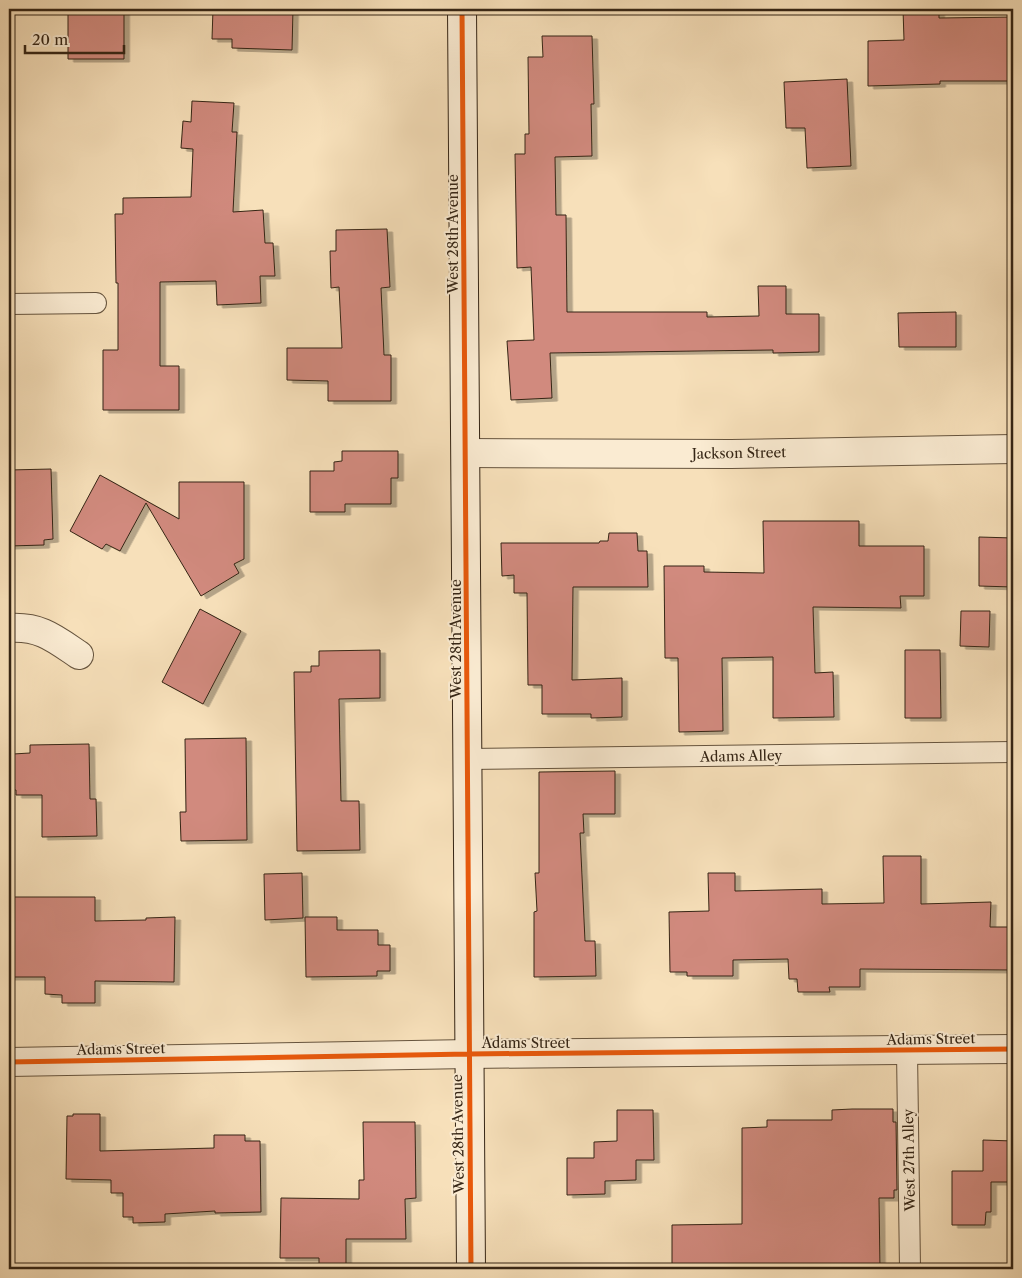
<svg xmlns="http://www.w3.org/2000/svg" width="1022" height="1278" font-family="'Libre Caslon Text',serif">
<defs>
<filter id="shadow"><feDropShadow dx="5.5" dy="3" stdDeviation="0" flood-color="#0004"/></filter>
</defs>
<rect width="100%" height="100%" fill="#f7e0ba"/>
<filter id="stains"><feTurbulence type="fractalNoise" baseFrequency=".004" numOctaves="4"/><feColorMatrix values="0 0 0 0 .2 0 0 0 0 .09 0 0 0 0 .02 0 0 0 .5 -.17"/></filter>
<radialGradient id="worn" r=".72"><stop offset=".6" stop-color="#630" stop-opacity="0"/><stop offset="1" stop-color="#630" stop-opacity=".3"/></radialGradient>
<path fill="#d18a7e" stroke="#352515" filter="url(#shadow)" d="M 68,9 L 124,9 L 124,59 L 68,59 Z
M 213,9 L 293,9 L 292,50 L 232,48 L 232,39 L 212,39 Z
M 903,9 L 939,9 L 939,18 L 1013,17 L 1013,81 L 940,81 L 940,84 L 868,86 L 868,41 L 904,40 Z
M 542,36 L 592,36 L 594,104 L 591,104 L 592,156 L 555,157 L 556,215 L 566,215 L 567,312 L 707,312 L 707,317 L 759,316 L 758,286 L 786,286 L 786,314 L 819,314 L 819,352 L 773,353 L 773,350 L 550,353 L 552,398 L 511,400 L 507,341 L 534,340 L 531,267 L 517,268 L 515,154 L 525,154 L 525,134 L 529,134 L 528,57 L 543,57 Z
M 847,79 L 851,166 L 807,168 L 805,128 L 786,128 L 784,82 Z
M 192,101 L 234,103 L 232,132 L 237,132 L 233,212 L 263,210 L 265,243 L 273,243 L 275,276 L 260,276 L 261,303 L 217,305 L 216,281 L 160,282 L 160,366 L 179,366 L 179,410 L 103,410 L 103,350 L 118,350 L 118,283 L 116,283 L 115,214 L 123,214 L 123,198 L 191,197 L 193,149 L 181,148 L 183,121 L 191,122 Z
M 387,229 L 390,287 L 381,288 L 384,355 L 391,355 L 391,401 L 328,401 L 328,381 L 287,380 L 287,348 L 342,348 L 339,287 L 331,288 L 330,251 L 336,251 L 336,230 Z
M 956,312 L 956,347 L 899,347 L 898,313 Z
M 342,451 L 398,451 L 398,478 L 391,478 L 391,504 L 345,504 L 345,512 L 310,512 L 310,471 L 334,471 L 334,462 L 342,461 Z
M 51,469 L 53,539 L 44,540 L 44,545 L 9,546 L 9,470 Z
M 100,475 L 179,519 L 179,482 L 244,482 L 244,559 L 234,564 L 239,573 L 201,596 L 146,503 L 120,551 L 106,544 L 102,549 L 70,531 Z
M 763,521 L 859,521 L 859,546 L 924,546 L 924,596 L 900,596 L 901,608 L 813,607 L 815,673 L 833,672 L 834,717 L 773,718 L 773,657 L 722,658 L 723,731 L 679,732 L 678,658 L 665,658 L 664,566 L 704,566 L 704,572 L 764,573 Z
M 609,533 L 637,533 L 638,551 L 647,551 L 648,587 L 573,587 L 572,680 L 622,678 L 622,717 L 591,718 L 591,714 L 542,714 L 542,685 L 528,685 L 527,593 L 514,593 L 514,575 L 502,576 L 501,543 L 599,543 L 600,541 L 608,541 Z
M 979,537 L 1013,538 L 1013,587 L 979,586 Z
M 200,609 L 241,631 L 203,704 L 162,682 Z
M 961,611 L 990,611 L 989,647 L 960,646 Z
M 380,650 L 380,698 L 339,699 L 341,801 L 359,801 L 360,850 L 297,851 L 294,672 L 311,672 L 311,666 L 319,666 L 319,651 Z
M 905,650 L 940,650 L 941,718 L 905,718 Z
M 246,738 L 247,840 L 181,841 L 180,812 L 186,812 L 185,739 Z
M 89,744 L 90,799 L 96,799 L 97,836 L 42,837 L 42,795 L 16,795 L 16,790 L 13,790 L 13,754 L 30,753 L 30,745 Z
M 615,771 L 615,814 L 583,814 L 584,833 L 580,833 L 585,941 L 595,941 L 596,976 L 534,977 L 534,912 L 537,911 L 535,873 L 539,873 L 539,772 Z
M 883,856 L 921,856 L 921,904 L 991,902 L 990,927 L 1013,927 L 1013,970 L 860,969 L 860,987 L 829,987 L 830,992 L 798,992 L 797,979 L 789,979 L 788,959 L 733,960 L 733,976 L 687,976 L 687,972 L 670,972 L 669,912 L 709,911 L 708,873 L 735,873 L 735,891 L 822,889 L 822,904 L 884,903 Z
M 302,873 L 303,918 L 265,920 L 264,874 Z
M 9,897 L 95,897 L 95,921 L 146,920 L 146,918 L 175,917 L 174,982 L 95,981 L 95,1003 L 62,1003 L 62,995 L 45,994 L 45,977 L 9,977 Z
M 305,917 L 337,917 L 337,930 L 378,930 L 378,945 L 390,945 L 390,971 L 377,971 L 377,976 L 306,977 Z
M 852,1109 L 893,1109 L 893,1122 L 896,1122 L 897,1190 L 894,1190 L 894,1198 L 879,1198 L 880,1269 L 766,1269 L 766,1265 L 716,1266 L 716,1269 L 672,1269 L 672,1225 L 742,1224 L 742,1128 L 767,1127 L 767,1120 L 832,1120 L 832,1110 Z
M 617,1110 L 653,1110 L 654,1160 L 636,1160 L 636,1180 L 605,1181 L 605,1194 L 567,1195 L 567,1158 L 594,1158 L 594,1142 L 617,1141 Z
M 73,1114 L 100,1114 L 100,1151 L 214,1148 L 214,1135 L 245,1135 L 245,1141 L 260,1141 L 261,1212 L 215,1213 L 215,1211 L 165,1214 L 165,1222 L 133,1223 L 133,1217 L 123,1217 L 123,1193 L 111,1193 L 111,1180 L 66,1179 L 67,1116 L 73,1116 Z
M 363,1122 L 415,1122 L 416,1198 L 405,1199 L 406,1239 L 346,1239 L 346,1267 L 319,1266 L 319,1258 L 280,1258 L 281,1198 L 359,1199 L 359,1180 L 364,1180 Z
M 983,1140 L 1013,1141 L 1013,1182 L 991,1182 L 991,1212 L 986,1212 L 985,1225 L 952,1225 L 952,1171 L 983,1171 Z"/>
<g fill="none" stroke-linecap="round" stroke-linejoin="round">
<g stroke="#66543e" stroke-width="22">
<path id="service" d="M 9,304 L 96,303
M 468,759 L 1013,752
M 907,1051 L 910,1269"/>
</g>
<g stroke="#66543e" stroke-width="30">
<path id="minor" d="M 466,453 L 731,454 L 1013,449
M 9,628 C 40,626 54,638 79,655
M 9,1062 L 469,1054 L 1013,1049"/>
</g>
<g stroke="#352515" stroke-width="30">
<path id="secondary" d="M 462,9 L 471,1269"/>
</g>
<use href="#service" stroke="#faebd2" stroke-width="20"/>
<use href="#minor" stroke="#faebd2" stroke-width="28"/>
<use href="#secondary" stroke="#faebd2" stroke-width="28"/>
<g stroke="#faebd2" stroke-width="8">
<path id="cycleway" d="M 462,9 L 471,1269
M 9,1062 L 469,1054 L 1013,1049"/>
</g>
<use href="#cycleway" stroke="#e8590c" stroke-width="5"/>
</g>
<g text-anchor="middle" stroke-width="4" stroke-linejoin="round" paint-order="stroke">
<g font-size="14" fill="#352515" stroke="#faebd2">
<text transform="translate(453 234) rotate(-90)" y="5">West 28th Avenue</text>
<text transform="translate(739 453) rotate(-1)" y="5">Jackson Street</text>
<text transform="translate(456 639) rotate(-90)" y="5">West 28th Avenue</text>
<text transform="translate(741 756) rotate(-1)" y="5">Adams Alley</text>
<text transform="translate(931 1039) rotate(-1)" y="5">Adams Street</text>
<text x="526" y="1048">Adams Street</text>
<text transform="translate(121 1049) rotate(-1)" y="5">Adams Street</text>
<text transform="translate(458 1134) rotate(-91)" y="5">West 28th Avenue</text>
<text transform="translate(909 1160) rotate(-91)" y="5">West 27th Alley</text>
</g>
</g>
<rect width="1022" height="1278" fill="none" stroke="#f7e0ba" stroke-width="30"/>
<rect x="10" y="10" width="1002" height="1258" fill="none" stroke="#352515" stroke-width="2.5"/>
<rect x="15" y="15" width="992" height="1248" fill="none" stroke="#352515"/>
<path d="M25 45v8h99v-8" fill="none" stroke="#352515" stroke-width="2.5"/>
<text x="32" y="45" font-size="15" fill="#352515" stroke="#faebd2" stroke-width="4" paint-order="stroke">20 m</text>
<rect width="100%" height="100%" filter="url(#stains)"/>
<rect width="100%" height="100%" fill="url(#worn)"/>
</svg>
